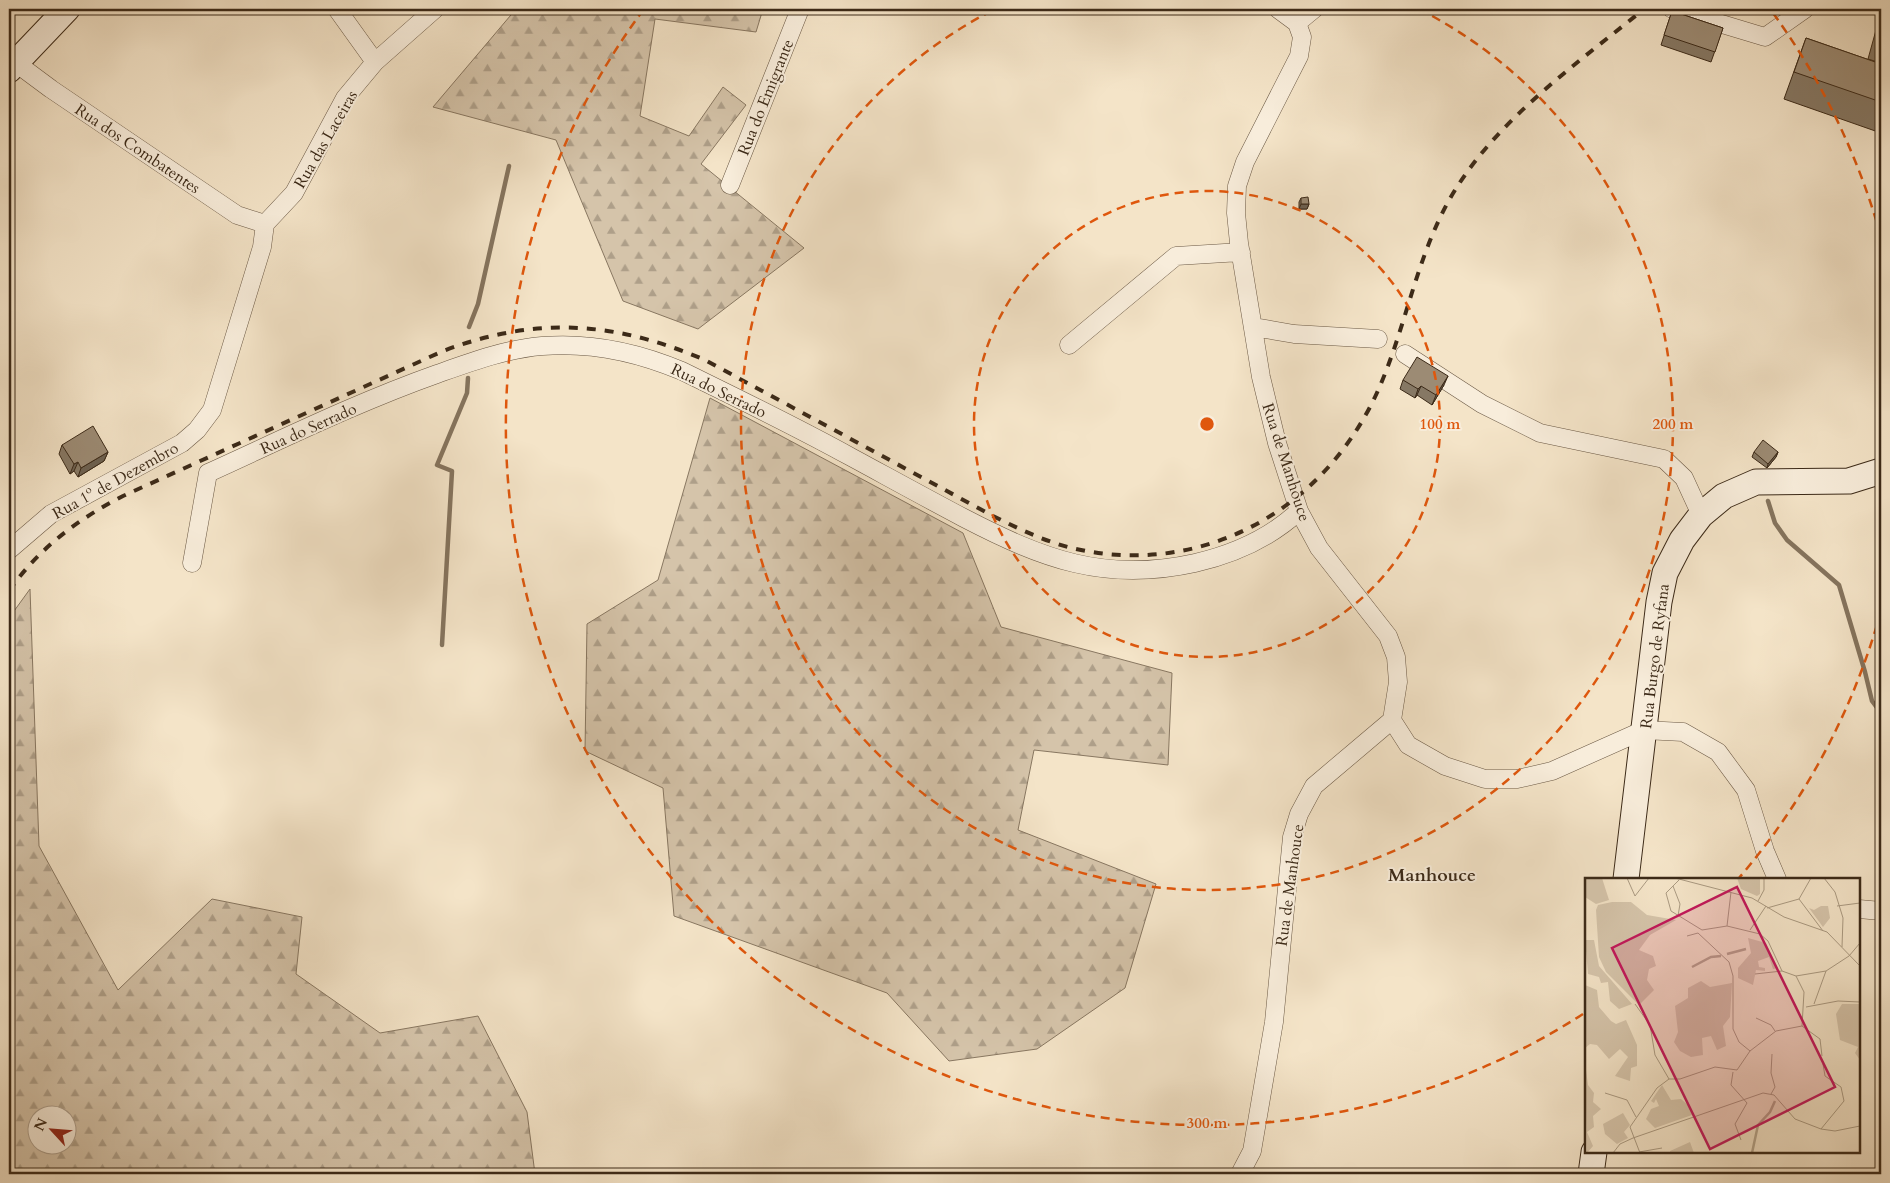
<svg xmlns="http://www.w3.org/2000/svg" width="1890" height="1183" font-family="Cardo,serif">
<defs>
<pattern id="forest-firs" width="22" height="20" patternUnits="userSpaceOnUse" patternTransform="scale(1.25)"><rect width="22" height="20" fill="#d5c4aa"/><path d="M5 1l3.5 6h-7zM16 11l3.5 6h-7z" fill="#ae9f89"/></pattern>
</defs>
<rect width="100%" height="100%" fill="#f4e4c8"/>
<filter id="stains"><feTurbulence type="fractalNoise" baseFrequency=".004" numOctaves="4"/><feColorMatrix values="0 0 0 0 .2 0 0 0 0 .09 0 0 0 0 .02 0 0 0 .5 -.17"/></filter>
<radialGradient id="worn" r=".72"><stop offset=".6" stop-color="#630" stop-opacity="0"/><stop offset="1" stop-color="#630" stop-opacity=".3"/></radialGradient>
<path fill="url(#forest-firs)" stroke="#887761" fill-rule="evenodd" d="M 516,9 L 763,9 L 756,32 L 655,19 L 640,116 L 689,136 L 723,87 L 746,105 L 701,164 L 804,248 L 698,329 L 623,301 L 556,140 L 433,107 Z
M 710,398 L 963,533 L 1001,627 L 1172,673 L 1168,765 L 1034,750 L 1018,830 L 1156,884 L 1125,988 L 1037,1049 L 949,1061 L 887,993 L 674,916 L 663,788 L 585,751 L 587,624 L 658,580 Z
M 30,589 L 39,846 L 118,990 L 212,899 L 302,917 L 296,974 L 380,1033 L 478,1016 L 527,1112 L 535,1174 L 9,1174 L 9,618 ZM 38,1116 L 68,1116 L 68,1146 L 38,1146 Z"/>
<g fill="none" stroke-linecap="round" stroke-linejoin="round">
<path stroke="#85745e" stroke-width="4.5" d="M 469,327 L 478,304 L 509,166
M 1768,501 L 1775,523 L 1787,540 L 1839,585 L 1865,672 L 1872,701 L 1881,713
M 442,645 L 452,471 L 437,465 L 467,393 L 468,378"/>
<g stroke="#6a5844" stroke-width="19">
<path id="street" d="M 337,9 L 375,62
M 1278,9 L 1297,23
M 1672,9 L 1765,37 L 1805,9
M 1297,23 L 1314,9
M 16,63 L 51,89 L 237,215 L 265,224
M 730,185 L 800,9
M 1254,327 L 1294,334 L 1378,339
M 1069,345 L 1176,256 L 1241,252
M 1405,354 L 1482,404 L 1540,433 L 1664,459 L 1684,478 L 1701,515
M 9,550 L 51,514 L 182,443 L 197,430 L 212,410 L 262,247 L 265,224 L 294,193 L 345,98 L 375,62 L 435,9
M 192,563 L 208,473 C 283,439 358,402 437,374 C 471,362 506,349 542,346 C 591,342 637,352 682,371 C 739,399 795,426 851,457 C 888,477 926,498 964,518 C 1043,559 1105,583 1195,563 C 1234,554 1270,538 1299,511
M 1392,720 L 1408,745 L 1445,766 L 1485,779 L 1517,779 L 1552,771 L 1644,730 L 1683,732 L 1718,752 L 1746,790 L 1765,851 L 1777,879
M 1859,909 L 1881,911
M 1240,1174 L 1252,1151 L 1274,1022 L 1292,837 L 1299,814 L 1314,786 L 1392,720 L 1398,682 L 1396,657 L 1388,636 L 1319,548 L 1299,511 L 1277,443 L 1261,377 L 1239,243 L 1236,213 L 1237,186 L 1245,162 L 1299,56 L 1302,37 L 1297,23"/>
</g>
<g stroke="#3c2a18" stroke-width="27">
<path id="secondary" d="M 9,70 L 67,9
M 1626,879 L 1659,602 L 1665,573 L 1682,540 L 1701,515 L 1724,496 L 1756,482 L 1849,481 L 1881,471
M 1591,1174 L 1594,1152"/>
</g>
<use href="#street" stroke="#f8eddb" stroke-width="18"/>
<use href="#secondary" stroke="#f8eddb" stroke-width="25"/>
<path stroke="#3c2a18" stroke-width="4" stroke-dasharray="9 9" stroke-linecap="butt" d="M 9,591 C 38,549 78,519 123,496 L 443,351 C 536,316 614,321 705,360 L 993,516 C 1021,530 1050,544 1081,550 C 1205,575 1321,510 1375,397 C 1407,329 1416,251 1457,187 C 1502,116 1579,62 1644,9"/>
</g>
<path fill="#867864" stroke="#3c2a18" d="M 1672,11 L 1723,28 L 1711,62 L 1661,45 Z
M 1881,12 L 1881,63 L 1868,59 Z
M 1806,38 L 1881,64 L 1881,133 L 1784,99 Z
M 1301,198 L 1309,204 L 1307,209 L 1299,209 L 1299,202 Z
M 1403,380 L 1444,385 L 1432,405 L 1417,395 L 1415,398 L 1400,389 Z
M 62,445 L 108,452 L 104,461 L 78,477 L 74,471 L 70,474 L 59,454 Z
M 1754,452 L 1778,452 L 1776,457 L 1767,468 L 1752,457 Z"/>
<path fill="#6d6151" stroke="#3c2a18" d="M 1301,204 L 1309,204 L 1307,209 L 1299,209 Z
M 1448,376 L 1444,385 L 1432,405 L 1436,395 Z
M 1421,386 L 1417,395 L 1415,398 L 1418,389 Z
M 108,452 L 104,461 L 78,477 L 81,468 Z
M 1778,452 L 1776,457 L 1767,468 L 1768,464 Z
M 78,462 L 74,471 L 70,474 L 74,464 Z"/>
<path fill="#9c8b74" stroke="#3c2a18" d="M 1672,11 L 1723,28 L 1715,52 L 1664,35 Z
M 1881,20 L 1881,33 L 1878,32 Z
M 1806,38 L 1881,64 L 1881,102 L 1794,72 Z
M 1308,197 L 1309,204 L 1301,204 L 1301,198 Z
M 1417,357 L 1448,376 L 1436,395 L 1421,386 L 1418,389 L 1403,380 Z
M 93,426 L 108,452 L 81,468 L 78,462 L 74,464 L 62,445 Z
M 1763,440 L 1778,452 L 1768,464 L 1754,452 Z"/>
<g fill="none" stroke="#df570d" stroke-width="2.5" stroke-dasharray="9 6">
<circle cx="1207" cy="424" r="233"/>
<path d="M1419 9A466 466 0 1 1 995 9"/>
<path d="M1881 611A699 699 0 0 1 1739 878M1583 1014A699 699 0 0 1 641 13M1773 13A699 699 0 0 1 1881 237"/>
</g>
<g text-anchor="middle" stroke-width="4" stroke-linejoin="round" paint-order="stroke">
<g font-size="16" fill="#3c2a18" stroke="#f8eddb">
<text transform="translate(765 97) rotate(-68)" y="6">Rua do Emigrante</text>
<text transform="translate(325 139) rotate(-60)" y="6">Rua das Laceiras</text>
<text transform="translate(138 148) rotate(34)" y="6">Rua dos Combatentes</text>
<text transform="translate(719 390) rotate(26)" y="6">Rua do Serrado</text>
<text transform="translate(308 428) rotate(-24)" y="6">Rua do Serrado</text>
<text transform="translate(1287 462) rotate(72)" y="6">Rua de Manhouce</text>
<text transform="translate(115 480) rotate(-29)" y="6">Rua 1º de Dezembro</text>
<text transform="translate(1654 656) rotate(-83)" y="6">Rua Burgo de Ryfana</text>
<text transform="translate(1289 885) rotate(-82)" y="6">Rua de Manhouce</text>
</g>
<g font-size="18" font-weight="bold" fill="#3c2a18" stroke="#f8eddb">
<text x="1432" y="881">Manhouce</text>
</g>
</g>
<g transform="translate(1585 878)">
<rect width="275" height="275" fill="#f4e4c8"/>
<path d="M 0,0 L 17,0 L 24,22 L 11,26 L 0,19 ZM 152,0 L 175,0 L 175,16 L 172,18 L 156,11 ZM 27,24 L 46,24 L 62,37 L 91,42 L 65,57 L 54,72 L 68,78 L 71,88 L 64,91 L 62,102 L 69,112 L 54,127 L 21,94 L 14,79 L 11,32 L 13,27 ZM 236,28 L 243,28 L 245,40 L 238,49 L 224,30 L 229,32 ZM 163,60 L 181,65 L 193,90 L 188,91 L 184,79 L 173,83 L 174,89 L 180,90 L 180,93 L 171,92 L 168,107 L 153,100 L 153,90 L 166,75 ZM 0,62 L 9,62 L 14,88 L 47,126 L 34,131 L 25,123 L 23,104 L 16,105 L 14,99 L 3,96 ZM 116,103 L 125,109 L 147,105 L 145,139 L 138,148 L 141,168 L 132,172 L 126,158 L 117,160 L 118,177 L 106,179 L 95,173 L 89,164 L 93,154 L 90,128 L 103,120 L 103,110 ZM 0,107 L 12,112 L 14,129 L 26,143 L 31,146 L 41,142 L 52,167 L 52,188 L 46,190 L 45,203 L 30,198 L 43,179 L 35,171 L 24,181 L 12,167 L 5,166 L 0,170 ZM 257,126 L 275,126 L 275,182 L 270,175 L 273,169 L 255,162 L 251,136 ZM 0,185 L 3,207 L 9,215 L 8,224 L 16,231 L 8,238 L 9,249 L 2,254 L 8,268 L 2,275 ZM 77,207 L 86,222 L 96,221 L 104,228 L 107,237 L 70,250 L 61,241 L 66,231 L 74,228 L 71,221 L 69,225 L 66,223 ZM 38,235 L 45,247 L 39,254 L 43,260 L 32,266 L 20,256 L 18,246 ZM 105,264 L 109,275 L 85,275 L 85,273 Z" fill="#d5c4aa"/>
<path fill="none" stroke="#b5a58c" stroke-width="2.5" d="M 142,76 L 161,71M 107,89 L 126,79 L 136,78M 167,275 L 173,247 L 185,234 L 190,223"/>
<path fill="none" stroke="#aa9a82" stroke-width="1" d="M 42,0 L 50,18 L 64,0M 90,0 L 167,20 L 199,39 L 242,54 L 275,88M 239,0 L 250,14 L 258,40 L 257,69M 94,2 L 81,15 L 86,33 L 117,52 L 142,48 L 175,56 L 183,63 L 197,93M 88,8 L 95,26 L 93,38M 214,21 L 238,53M 173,23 L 179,12 L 179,0M 252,28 L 275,25M 182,30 L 214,21 L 226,0M 142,48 L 146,14M 165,52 L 181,28M 102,58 L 113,55 L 144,84 L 148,98 L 148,151 L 154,164 L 165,173M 170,96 L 197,93 L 211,98 L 219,114 L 217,148M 211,98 L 241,93M 50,126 L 65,147 L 70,177 L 84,201M 229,126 L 241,93 L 264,78 L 275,65M 221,129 L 253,123 L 275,124M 171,140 L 186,147 L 190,153M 217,148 L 235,161 L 237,178M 148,194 L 146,207 L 162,225 L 150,246 L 156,262M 20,215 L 42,222 L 51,239M 186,216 L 190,209 L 186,195 L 187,176M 236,251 L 259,223 L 256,209 L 240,198 L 238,186M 54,274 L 77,270M 28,275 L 35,266 L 48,260 L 178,215 L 189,217 L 210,241 L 236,251 L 250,253 L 275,248M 55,275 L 45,249 L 72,210 L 84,201 L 95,201 L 130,189 L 152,192 L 165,173 L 191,153 L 217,148"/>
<path fill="#c2185b" fill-opacity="0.15" stroke="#c2185b" stroke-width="2.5" d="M 152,9 L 250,209 L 125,271 L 27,70 Z"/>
<rect width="275" height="275" fill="none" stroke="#3c2a18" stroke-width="2.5"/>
</g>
<circle cx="1207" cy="424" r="8" fill="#df570d" stroke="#f8eddb" stroke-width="2.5"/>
<g font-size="15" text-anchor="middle" font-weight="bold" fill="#df570d" stroke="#f8eddb" stroke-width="4" stroke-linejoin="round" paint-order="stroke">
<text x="1440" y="429">100 m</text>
<text x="1673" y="429">200 m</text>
<text x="1207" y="1128">300 m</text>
</g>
<rect width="1890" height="1183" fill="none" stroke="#f4e4c8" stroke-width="30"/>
<rect x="10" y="10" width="1870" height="1163" fill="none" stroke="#3c2a18" stroke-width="2.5"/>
<rect x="15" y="15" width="1860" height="1153" fill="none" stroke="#3c2a18"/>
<g transform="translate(52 1130) rotate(296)"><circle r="24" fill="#f8eddb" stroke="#ad9f8d"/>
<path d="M0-4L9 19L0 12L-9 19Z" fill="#8f2418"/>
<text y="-8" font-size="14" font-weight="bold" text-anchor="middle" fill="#3c2a18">N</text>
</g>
<rect width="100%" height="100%" filter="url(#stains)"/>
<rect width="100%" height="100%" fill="url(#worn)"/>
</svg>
